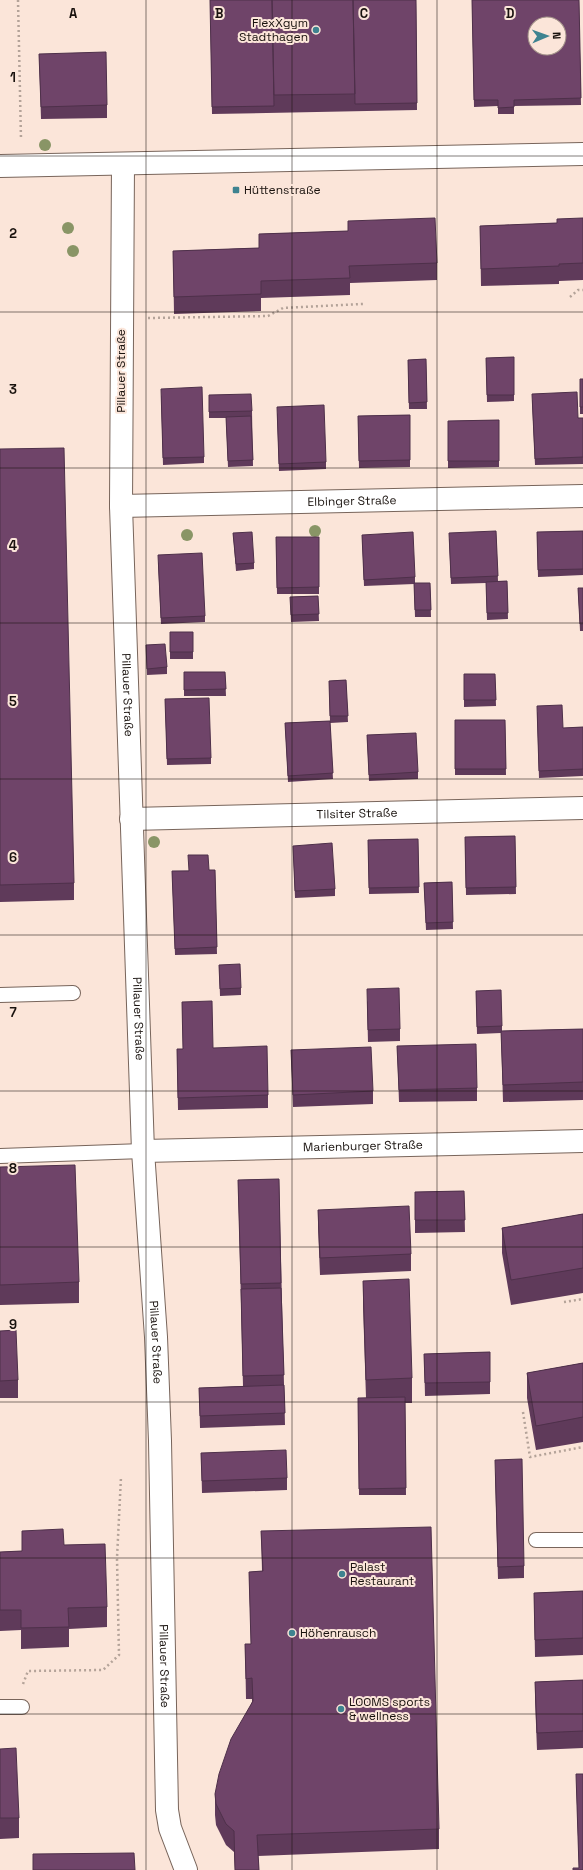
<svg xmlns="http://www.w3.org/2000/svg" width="583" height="1870" font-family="'Space Grotesk',sans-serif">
<rect width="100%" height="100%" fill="#fbe5d9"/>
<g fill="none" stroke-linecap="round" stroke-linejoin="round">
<g stroke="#78655b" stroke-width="16">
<path id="service" d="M 0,995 L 73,993
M 0,1156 L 143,1151
M 536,1540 L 583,1540
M 0,1707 L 22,1707"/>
</g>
<g stroke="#78655b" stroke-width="24">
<g id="minor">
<path id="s1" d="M 123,164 L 121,506 L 143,1151 L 156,1337 L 160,1441 L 167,1810 L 170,1828 L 186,1870"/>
<path d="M 0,166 L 583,154"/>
<path id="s2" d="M 121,506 L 583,496"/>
<path id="s3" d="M 131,819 L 583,808"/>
<path id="s4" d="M 143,1151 L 583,1141"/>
</g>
</g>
<path stroke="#b4a399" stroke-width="2.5" stroke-dasharray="2 3" stroke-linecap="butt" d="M 18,0 L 21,139
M 570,297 L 578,290 L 583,290
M 148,318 L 268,316 L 283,308 L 363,304
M 564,1302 L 583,1299
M 523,1412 L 530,1457 L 583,1447
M 23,1684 L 28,1671 L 103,1670 L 119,1655 L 117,1558 L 121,1477"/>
<use href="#service" stroke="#fff" stroke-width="14"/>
<use href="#minor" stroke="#fff" stroke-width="22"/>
</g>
<g fill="#899566">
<circle cx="45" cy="145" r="6"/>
<circle cx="68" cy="228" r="6"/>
<circle cx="73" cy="251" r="6"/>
<circle cx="315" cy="531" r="6"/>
<circle cx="187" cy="535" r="6"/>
<circle cx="154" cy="842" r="6"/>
</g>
<path fill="#5f3a5a" d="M 210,0 L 416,0 L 417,110 L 212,114 Z
M 472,0 L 579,0 L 581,105 L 514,106 L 514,114 L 498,114 L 498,106 L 474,107 Z
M 39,54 L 107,105 L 107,118 L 41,119 Z
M 583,218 L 583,280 L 559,281 L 559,284 L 481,286 L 480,226 L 557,223 Z
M 348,221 L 437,263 L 437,280 L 350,283 L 350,295 L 261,298 L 261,311 L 174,314 L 173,251 L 259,248 L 259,234 L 348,231 Z
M 514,357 L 514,401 L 487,402 L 486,358 Z
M 426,359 L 427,409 L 409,409 L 408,360 Z
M 580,379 L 583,379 L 583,414 L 580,414 Z
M 161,395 L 204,457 L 204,463 L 163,465 Z
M 209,395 L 252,411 L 253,466 L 228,467 L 226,418 L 209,418 Z
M 532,400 L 578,418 L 583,418 L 583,464 L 535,465 Z
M 277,413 L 326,462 L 326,469 L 279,471 Z
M 410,415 L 410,467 L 359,468 L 358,416 Z
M 499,420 L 499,467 L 448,468 L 448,421 Z
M 0,449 L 74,883 L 74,900 L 0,902 Z
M 496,531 L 498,581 L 507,581 L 508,619 L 487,620 L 486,583 L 451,584 L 449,539 Z
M 583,531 L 583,575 L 538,577 L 537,532 Z
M 233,533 L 254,563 L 254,569 L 236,571 Z
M 362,535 L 415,577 L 415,583 L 430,583 L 431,617 L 415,617 L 414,584 L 364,586 Z
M 276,537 L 319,537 L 319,594 L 277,594 Z
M 158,562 L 205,616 L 205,622 L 161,624 Z
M 578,588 L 583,588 L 583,631 L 580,631 Z
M 318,596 L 319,621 L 291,622 L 290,597 Z
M 170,632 L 193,632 L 193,659 L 170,659 Z
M 146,645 L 167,667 L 167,674 L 147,675 Z
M 184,672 L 225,672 L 226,696 L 184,696 Z
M 464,674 L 495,674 L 496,706 L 464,707 Z
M 346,680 L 348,722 L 330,723 L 333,779 L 288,782 L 285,723 L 330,721 L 329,681 Z
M 165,699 L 211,758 L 211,764 L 167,765 Z
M 537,712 L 563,728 L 583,727 L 583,776 L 539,778 Z
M 455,720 L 505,720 L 506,775 L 455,775 Z
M 367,735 L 418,772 L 418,779 L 369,781 Z
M 515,836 L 516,894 L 466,895 L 465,837 Z
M 418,839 L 419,893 L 369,894 L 368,840 Z
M 293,846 L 335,889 L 335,896 L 295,898 Z
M 215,870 L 217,954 L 175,955 L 172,871 Z
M 452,882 L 453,929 L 426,930 L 424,883 Z
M 219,965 L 241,988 L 241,995 L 220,996 Z
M 476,991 L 502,1026 L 502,1031 L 583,1029 L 583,1100 L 503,1102 L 501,1033 L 477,1034 Z
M 367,1001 L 400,1029 L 400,1041 L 368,1042 Z
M 182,1002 L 213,1048 L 268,1095 L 268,1108 L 178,1110 L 177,1049 L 183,1049 Z
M 397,1046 L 477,1088 L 477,1101 L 399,1102 Z
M 291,1050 L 373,1091 L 373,1104 L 293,1107 Z
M 0,1167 L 79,1282 L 79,1303 L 0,1305 Z
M 279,1179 L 285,1425 L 200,1428 L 199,1388 L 243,1386 L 238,1180 Z
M 464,1191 L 465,1232 L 415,1233 L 415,1192 Z
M 318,1210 L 411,1254 L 411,1271 L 320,1275 L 318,1227 Z
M 583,1214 L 583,1293 L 511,1305 L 502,1253 L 502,1228 Z
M 363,1281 L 412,1378 L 412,1403 L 405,1403 L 406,1495 L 359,1495 L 358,1398 L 366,1398 L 363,1305 Z
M 0,1331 L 18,1380 L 18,1398 L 0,1398 Z
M 490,1352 L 490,1394 L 425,1396 L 424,1354 Z
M 583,1363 L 583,1442 L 536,1450 L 527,1398 L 527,1373 Z
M 201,1453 L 287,1478 L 287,1490 L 202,1493 Z
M 495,1472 L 524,1566 L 524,1578 L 498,1579 Z
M 22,1531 L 64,1545 L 107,1607 L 107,1627 L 69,1629 L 69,1647 L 21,1649 L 21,1630 L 0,1631 L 0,1552 L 22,1551 Z
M 261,1531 L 439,1829 L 439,1849 L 258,1856 L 259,1870 L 235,1870 L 234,1852 L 226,1845 L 216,1825 L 215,1815 L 215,1794 L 252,1702 L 252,1699 L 246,1699 L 245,1644 L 251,1644 L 249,1572 L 262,1571 Z
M 583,1591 L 583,1655 L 535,1657 L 534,1593 Z
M 583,1680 L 583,1748 L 537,1750 L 535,1699 L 535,1682 Z
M 0,1749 L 19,1818 L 19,1838 L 0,1839 Z
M 576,1774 L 583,1870 L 579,1868 Z"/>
<path fill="#6f4469" stroke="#4e304a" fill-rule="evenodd" d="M 210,0 L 272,0 L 274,106 L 212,107 Z
M 272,0 L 353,0 L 355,94 L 274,95 Z
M 353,0 L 416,0 L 417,103 L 355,104 Z
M 472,0 L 579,0 L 581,98 L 514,100 L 514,107 L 498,108 L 498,100 L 474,100 ZM 535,24 L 559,24 L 559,48 L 535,48 Z
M 106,52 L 107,105 L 41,107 L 39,54 Z
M 435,218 L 437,263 L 349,266 L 350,278 L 261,281 L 261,294 L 174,297 L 173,251 L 259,248 L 259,234 L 348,231 L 348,221 Z
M 583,218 L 583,263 L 559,264 L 559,266 L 481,269 L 480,226 L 557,223 L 557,219 Z
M 514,357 L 514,395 L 487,395 L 486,358 Z
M 426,359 L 427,402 L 409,403 L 408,360 Z
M 580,379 L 583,379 L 583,407 L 580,407 Z
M 202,387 L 204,457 L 163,458 L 161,389 Z
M 577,392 L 578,418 L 583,418 L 583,457 L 535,459 L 532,394 Z
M 251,394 L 252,411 L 209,412 L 209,395 Z
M 324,405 L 326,462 L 279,464 L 277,407 Z
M 410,415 L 410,460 L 359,461 L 358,416 Z
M 251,416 L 253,460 L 228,461 L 226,417 Z
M 499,420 L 499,461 L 448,461 L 448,421 Z
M 64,448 L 74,883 L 0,885 L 0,449 Z
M 496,531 L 498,576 L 451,578 L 449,533 Z
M 583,531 L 583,569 L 538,570 L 537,532 Z
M 252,532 L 254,563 L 236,564 L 233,533 Z
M 413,532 L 415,577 L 364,580 L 362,535 Z
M 276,537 L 319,537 L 319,587 L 277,588 Z
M 202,553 L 205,616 L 161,618 L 158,555 Z
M 507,581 L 508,613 L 487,613 L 486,582 Z
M 414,583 L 430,583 L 431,610 L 415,610 Z
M 578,588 L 583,588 L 583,624 L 580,624 Z
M 318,596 L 319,614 L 291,615 L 290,597 Z
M 170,632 L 193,632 L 193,652 L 170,652 Z
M 165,644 L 167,667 L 147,669 L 146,645 Z
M 184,672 L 225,672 L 226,689 L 184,690 Z
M 464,674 L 495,674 L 496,700 L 464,700 Z
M 346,680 L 348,716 L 330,716 L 329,681 Z
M 209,698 L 211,758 L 167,759 L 165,699 Z
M 562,705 L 563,728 L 583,727 L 583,769 L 539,771 L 537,706 Z
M 455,720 L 505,720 L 506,769 L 455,769 Z
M 330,721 L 333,773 L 288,776 L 285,723 Z
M 416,733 L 418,772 L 369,775 L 367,735 Z
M 515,836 L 516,887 L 466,888 L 465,837 Z
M 418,839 L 419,887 L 369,888 L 368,840 Z
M 332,843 L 335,889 L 295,891 L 293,846 Z
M 188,855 L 208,855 L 209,870 L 215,870 L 217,947 L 175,949 L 172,871 L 189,871 Z
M 452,882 L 453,922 L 426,923 L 424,883 Z
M 240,964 L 241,988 L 220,989 L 219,965 Z
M 399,988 L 400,1029 L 368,1030 L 367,989 Z
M 501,990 L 502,1026 L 477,1027 L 476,991 Z
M 212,1001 L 213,1048 L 267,1046 L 268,1095 L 178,1098 L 177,1049 L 183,1049 L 182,1002 Z
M 583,1029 L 583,1082 L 503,1085 L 501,1031 Z
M 476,1044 L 477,1088 L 399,1090 L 397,1046 Z
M 371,1047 L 373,1091 L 293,1095 L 291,1050 Z
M 75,1165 L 79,1282 L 0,1285 L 0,1167 Z
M 279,1179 L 281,1283 L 241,1284 L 238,1180 Z
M 464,1191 L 465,1220 L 415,1220 L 415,1192 Z
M 409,1206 L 411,1254 L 320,1258 L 318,1210 Z
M 583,1214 L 583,1268 L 511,1280 L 502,1228 Z
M 409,1279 L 412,1378 L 366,1380 L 363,1281 Z
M 281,1288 L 284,1375 L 243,1376 L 241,1289 Z
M 16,1330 L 18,1380 L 0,1381 L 0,1331 Z
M 490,1352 L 490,1382 L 425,1383 L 424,1354 Z
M 583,1363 L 583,1417 L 536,1426 L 527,1373 Z
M 284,1385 L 285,1413 L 200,1416 L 199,1388 Z
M 405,1397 L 406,1488 L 359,1489 L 358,1398 Z
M 286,1450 L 287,1478 L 202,1481 L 201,1453 Z
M 522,1459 L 524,1566 L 498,1567 L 495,1460 Z
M 431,1527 L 439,1829 L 257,1835 L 259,1870 L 235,1870 L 234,1831 L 226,1824 L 216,1804 L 215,1794 L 219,1774 L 231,1739 L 253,1701 L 252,1678 L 246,1679 L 245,1644 L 251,1644 L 249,1572 L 263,1571 L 261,1531 Z
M 63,1529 L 64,1545 L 105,1544 L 107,1607 L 68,1608 L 69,1627 L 21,1628 L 21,1610 L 0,1610 L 0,1552 L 22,1551 L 22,1531 Z
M 583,1591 L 583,1638 L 535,1640 L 534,1593 Z
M 583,1680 L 583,1731 L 537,1733 L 535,1682 Z
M 16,1748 L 19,1818 L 0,1818 L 0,1749 Z
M 576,1774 L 583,1774 L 583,1870 L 573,1870 L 573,1868 L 579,1868 Z
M 134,1853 L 135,1870 L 33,1870 L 33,1854 Z"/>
<path fill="none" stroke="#19120e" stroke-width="1" stroke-opacity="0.55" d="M 146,0 L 146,1870M 292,0 L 292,1870M 437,0 L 437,1870M 0,156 L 583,156M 0,312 L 583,312M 0,468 L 583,468M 0,623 L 583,623M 0,779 L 583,779M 0,935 L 583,935M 0,1091 L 583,1091M 0,1247 L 583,1247M 0,1402 L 583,1402M 0,1558 L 583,1558M 0,1714 L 583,1714"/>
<g fill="#3e8390" stroke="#fbe5d9" stroke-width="1.5">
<circle cx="316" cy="30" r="4"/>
<rect x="232" y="186" width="8" height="8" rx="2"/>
<circle cx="342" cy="1574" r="4"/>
<circle cx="292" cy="1633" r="4"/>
<circle cx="341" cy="1709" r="4"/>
</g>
<g text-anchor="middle" stroke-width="4" stroke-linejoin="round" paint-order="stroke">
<g font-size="12" fill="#19120e" stroke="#fbe5d9" text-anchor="start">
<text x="308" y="27" text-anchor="end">FlexXgym<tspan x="308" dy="14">Stadthagen</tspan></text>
<text x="244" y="194">Hüttenstraße</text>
<text x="350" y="1571">Palast<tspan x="350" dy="14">Restaurant</tspan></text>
<text x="300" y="1637">Höhenrausch</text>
<text x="349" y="1706">LOOMS sports<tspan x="349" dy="14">&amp; wellness</tspan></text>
</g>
<g font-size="12" fill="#19120e" stroke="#fbe5d9">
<text transform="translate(121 371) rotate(-90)" y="4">Pillauer Straße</text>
<text dy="4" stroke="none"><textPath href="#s2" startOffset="231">Elbinger Straße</textPath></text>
<text dy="4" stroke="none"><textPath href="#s1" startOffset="531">Pillauer Straße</textPath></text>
<text dy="4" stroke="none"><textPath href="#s3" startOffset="226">Tilsiter Straße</textPath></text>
<text dy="4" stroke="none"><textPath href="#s1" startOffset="855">Pillauer Straße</textPath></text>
<text dy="4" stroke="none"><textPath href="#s4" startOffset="220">Marienburger Straße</textPath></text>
<text dy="4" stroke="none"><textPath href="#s1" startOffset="1179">Pillauer Straße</textPath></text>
<text dy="4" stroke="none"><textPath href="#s1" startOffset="1503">Pillauer Straße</textPath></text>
</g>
</g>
<g font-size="13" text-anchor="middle" font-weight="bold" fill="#19120e" stroke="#fbe5d9" stroke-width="4" stroke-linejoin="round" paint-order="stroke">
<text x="73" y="18">A</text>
<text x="219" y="18">B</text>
<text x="364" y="18">C</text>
<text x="510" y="18">D</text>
<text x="13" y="82">1</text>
<text x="13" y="238">2</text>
<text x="13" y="394">3</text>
<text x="13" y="550">4</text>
<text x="13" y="706">5</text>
<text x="13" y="862">6</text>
<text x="13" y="1017">7</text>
<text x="13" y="1173">8</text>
<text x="13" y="1329">9</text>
</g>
<g transform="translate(547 36) rotate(88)"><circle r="19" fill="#fbe5d9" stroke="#a19188"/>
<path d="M0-3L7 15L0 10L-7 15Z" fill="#3e8390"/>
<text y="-6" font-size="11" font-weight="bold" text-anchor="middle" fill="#19120e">N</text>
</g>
</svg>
